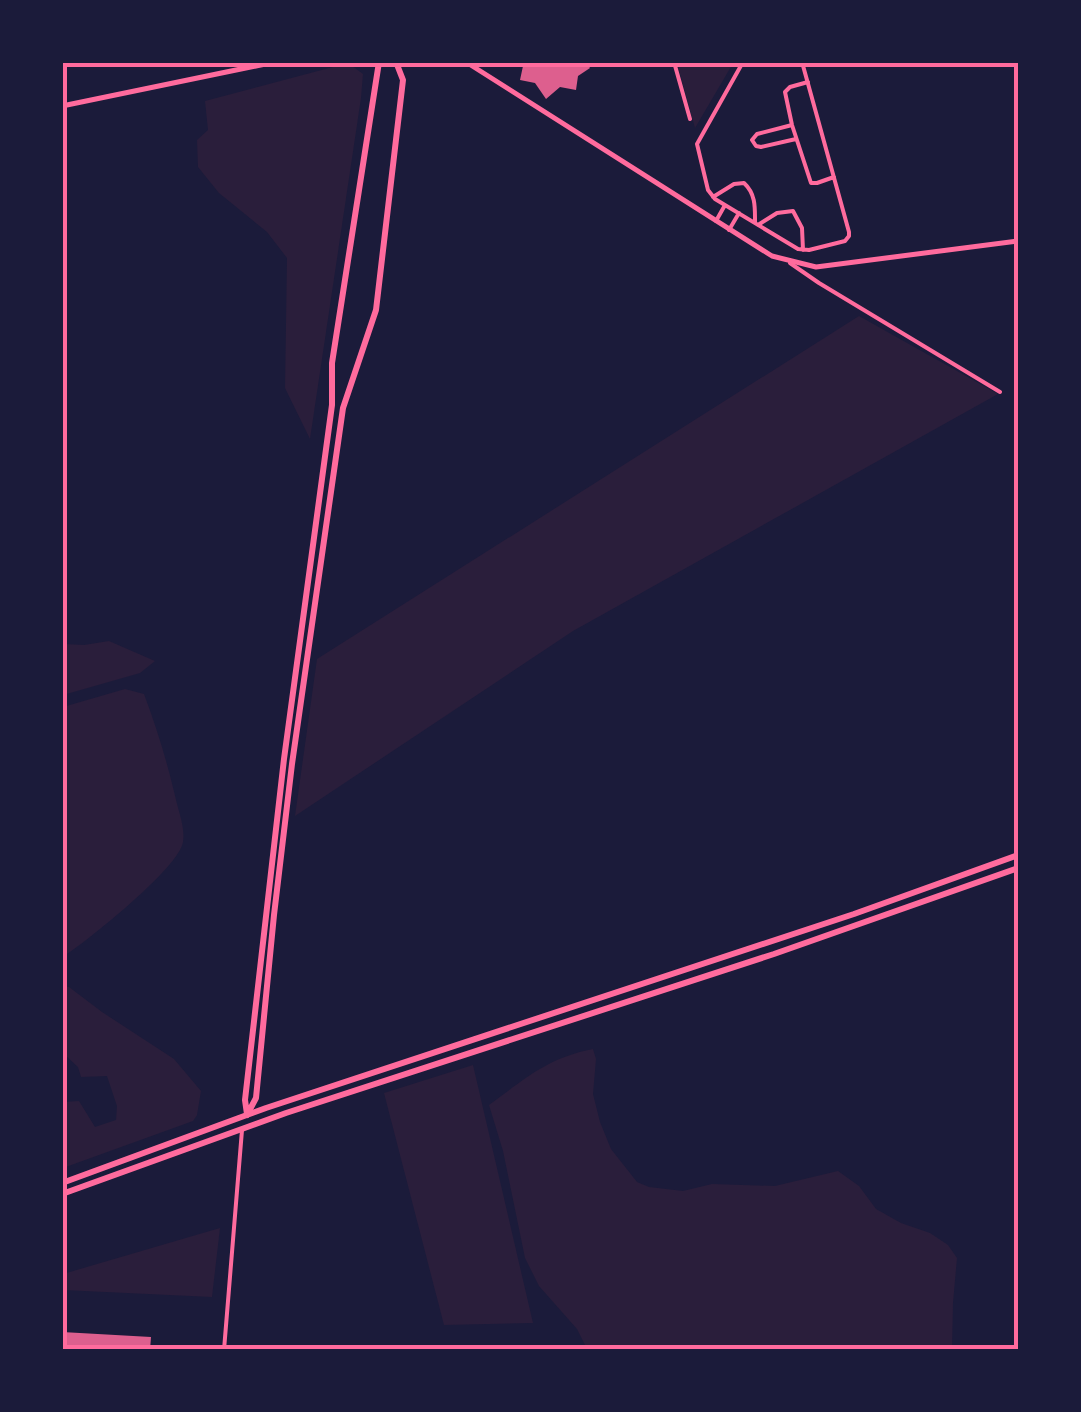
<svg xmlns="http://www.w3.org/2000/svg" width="1081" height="1412" font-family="Karla,sans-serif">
<rect width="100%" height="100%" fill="#1b1b3a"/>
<path fill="#2a1e3b" d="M 348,63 L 363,74 L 361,98 L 310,439 L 285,388 L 287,258 L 267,232 L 219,193 L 198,167 L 197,140 L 208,130 L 205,101 Z
M 677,63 L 731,63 L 732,65 L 695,128 Z
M 859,316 L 998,394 L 573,631 L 295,816 L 317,659 Z
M 109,641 L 155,661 L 140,673 L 63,695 L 63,644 L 84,645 Z
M 125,689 L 144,694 C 158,731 168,765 177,804 C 180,815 185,830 183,842 C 179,868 87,941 63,957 L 63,707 Z
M 63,986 L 69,987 L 102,1012 L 174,1059 L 201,1091 L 197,1115 L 193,1121 L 63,1168 L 63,1102 L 79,1101 L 95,1127 L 116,1120 L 117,1106 L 107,1076 L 81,1077 L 78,1067 L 66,1056 L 63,1056 Z
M 593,1049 L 596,1059 L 593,1094 L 600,1122 L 611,1149 L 637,1182 L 649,1187 L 683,1191 L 712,1184 L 775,1186 L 838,1171 L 859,1186 L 876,1209 L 901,1223 L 930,1233 L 948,1245 L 957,1258 L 953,1303 L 952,1349 L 587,1349 L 577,1329 L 539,1286 L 525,1258 L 503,1151 L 489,1105 C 525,1079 547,1058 593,1049 Z
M 473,1065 L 533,1323 L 444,1325 L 384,1093 Z
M 220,1228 L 212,1297 L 63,1290 L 63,1274 Z"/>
<path fill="#dd5f8e" d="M 520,62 L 586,62 L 590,68 L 578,76 L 576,90 L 560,87 L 546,99 L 535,83 L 520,80 L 523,66 Z
M 62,1332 L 151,1337 L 150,1350 L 62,1350 Z"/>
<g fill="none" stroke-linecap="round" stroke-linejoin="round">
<path stroke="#ff6b9d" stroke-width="4" d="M 674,62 L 690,119
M 743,62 L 697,144 L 708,190 L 715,199 L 798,249 L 809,250 L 845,241 L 849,236 L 849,232 L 802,62
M 808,82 L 790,87 L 785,92 L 792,125 L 811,183 L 817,183 L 834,177
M 792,125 L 757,134 L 752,140 L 756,146 L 761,147 L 796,139
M 713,197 L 734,184 L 744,183 C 756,194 755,208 755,223
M 716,221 L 725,205
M 758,225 L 777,213 L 793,211 L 802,228 L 803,250
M 729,230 L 739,213
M 790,263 L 819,283 L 1000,392
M 224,1350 L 242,1130"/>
<path stroke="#ff6b9d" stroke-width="5" d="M 466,62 L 772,256 L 816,267 L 1018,241
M 62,106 L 275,62"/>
<path stroke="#ff6b9d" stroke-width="6" d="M 247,1114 L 245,1100 L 284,759 L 332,405 L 332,363 L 379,62
M 247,1115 L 256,1098 L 274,915 L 292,764 L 343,408 L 376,310 L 403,80 L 396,62"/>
<path stroke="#ff6b9d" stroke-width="6" d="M 62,1183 L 266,1108 L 854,914 L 1018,855
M 62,1194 L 286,1113 L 774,954 L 1018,868"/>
</g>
<rect width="1081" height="1412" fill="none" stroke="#1b1b3a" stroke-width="130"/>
<rect x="65" y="65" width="951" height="1282" fill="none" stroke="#ff6b9d" stroke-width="4"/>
</svg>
